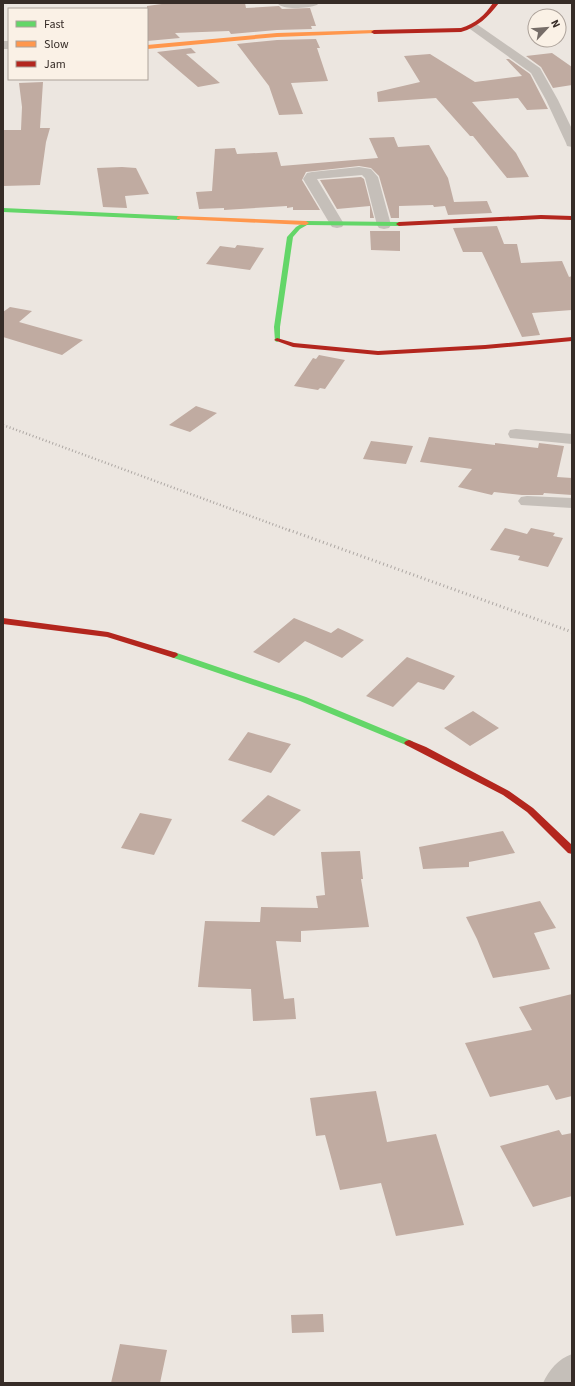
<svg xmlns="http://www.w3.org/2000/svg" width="575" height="1386" font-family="'Source Sans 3',sans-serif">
<rect width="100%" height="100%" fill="#ece6e0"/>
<path fill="#c0aba1" d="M 169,3 L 245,3 L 246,8 L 279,6 L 282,9 L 310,8 L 316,26 L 311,26 L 312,29 L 277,30 L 231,34 L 229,31 L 175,33 L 180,38 L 147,41 L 147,6 Z
M 316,39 L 320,48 L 317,48 L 328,81 L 291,83 L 303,114 L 279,115 L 269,86 L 237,44 L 277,40 Z
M 191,48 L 196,53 L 186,54 L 220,83 L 198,87 L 157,52 Z
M 552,53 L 572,67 L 572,85 L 553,88 L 541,67 L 526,56 Z
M 430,54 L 475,82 L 522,76 L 506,59 L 509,59 L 530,74 L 548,109 L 527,110 L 518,98 L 472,102 L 516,153 L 529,177 L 507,178 L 473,136 L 470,136 L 436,98 L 378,102 L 377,92 L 420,82 L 404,56 Z
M 43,82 L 40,128 L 50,128 L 46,142 L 40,185 L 3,186 L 3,130 L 21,130 L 22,107 L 19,83 Z
M 394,137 L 398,147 L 429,145 L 448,178 L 454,202 L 487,201 L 492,213 L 448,215 L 445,206 L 434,207 L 433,205 L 399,206 L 399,218 L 391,218 L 379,176 L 371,168 L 359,166 L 306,172 L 302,180 L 320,210 L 293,210 L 293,207 L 287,208 L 287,206 L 224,210 L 224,208 L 199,209 L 196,192 L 212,191 L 215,149 L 235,148 L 237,154 L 277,152 L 281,166 L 378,158 L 369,138 Z
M 122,167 L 136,168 L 149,194 L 125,196 L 127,208 L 103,207 L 97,168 Z
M 361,177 L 364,179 L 374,218 L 370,218 L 370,206 L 337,209 L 320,180 Z
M 497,226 L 504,244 L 517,244 L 521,263 L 562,261 L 569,277 L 572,276 L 572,310 L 532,313 L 540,335 L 522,337 L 482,252 L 463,252 L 453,228 Z
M 370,231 L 400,231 L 400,251 L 371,250 Z
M 237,245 L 264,248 L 250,270 L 206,264 L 220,246 L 235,248 Z
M 10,307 L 32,311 L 19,322 L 83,340 L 62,355 L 3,337 L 3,312 Z
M 319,355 L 345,360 L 325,389 L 320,388 L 318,390 L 294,386 L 313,358 L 316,359 Z
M 196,406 L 217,413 L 190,432 L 169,425 Z
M 429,437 L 495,445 L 495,443 L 538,448 L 539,443 L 564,446 L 557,477 L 572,478 L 572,495 L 544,493 L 543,495 L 522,495 L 494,492 L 492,495 L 458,487 L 472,469 L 420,462 Z
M 371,441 L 413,446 L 406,464 L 363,459 Z
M 505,528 L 527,534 L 531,528 L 555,533 L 553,536 L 563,538 L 548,567 L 518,560 L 520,556 L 490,550 Z
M 294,618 L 331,633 L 338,628 L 364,640 L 342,658 L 305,641 L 279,663 L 253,652 Z
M 407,657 L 455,676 L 444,690 L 418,682 L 393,707 L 366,696 Z
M 473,711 L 499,728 L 470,746 L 444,728 Z
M 248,732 L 291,744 L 271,773 L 228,760 Z
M 268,795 L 301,810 L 274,836 L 241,821 Z
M 140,813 L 172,819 L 154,855 L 121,848 Z
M 503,831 L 515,853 L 469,862 L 469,867 L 423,869 L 419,847 Z
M 360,851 L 363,879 L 361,879 L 369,927 L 301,931 L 301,942 L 276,941 L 284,999 L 294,998 L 296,1019 L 253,1021 L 251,989 L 198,987 L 205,921 L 260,922 L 261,907 L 318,908 L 316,896 L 325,895 L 321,852 Z
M 540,901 L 556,928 L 534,933 L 550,969 L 493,978 L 477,939 L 466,917 Z
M 572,994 L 572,1096 L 556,1100 L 548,1085 L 490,1097 L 465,1043 L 532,1030 L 519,1007 Z
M 376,1091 L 387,1142 L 436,1134 L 464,1225 L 396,1236 L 381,1183 L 340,1190 L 325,1135 L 316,1136 L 310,1098 Z
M 559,1130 L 562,1135 L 572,1133 L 572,1196 L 533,1207 L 500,1146 Z
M 323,1314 L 324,1332 L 292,1333 L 291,1315 Z
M 120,1344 L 167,1350 L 160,1383 L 111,1383 Z"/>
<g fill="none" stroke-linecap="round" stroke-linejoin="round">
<path fill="#c5bfb9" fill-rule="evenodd" d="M 277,3 L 319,3 L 317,5 C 308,8 284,11 277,3 Z
M 474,24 L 478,25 L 540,68 L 558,100 L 572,129 L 572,147 L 567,146 L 566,143 L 546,100 L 531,73 L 470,29 L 468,27 L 470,25 Z
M 3,41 L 9,41 L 9,49 L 3,49 Z
M 359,167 L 371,169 L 378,177 L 391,225 L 389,228 L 384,229 L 379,228 L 377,225 L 365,178 L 362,175 L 317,179 L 344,224 L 342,227 L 337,228 L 332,227 L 330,224 L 303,179 L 307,173 L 312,172 Z
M 516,429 L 572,434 L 572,444 L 510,438 L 508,434 L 510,430 Z
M 527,496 L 572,498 L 572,508 L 521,505 L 518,501 L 521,497 Z
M 572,1354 L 572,1383 L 543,1383 C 549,1370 558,1359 572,1354 Z"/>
<path fill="#63d668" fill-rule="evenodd" d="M 3,208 L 179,216 L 182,218 L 179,220 L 3,212 Z
M 306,221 L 399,222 L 402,224 L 399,226 L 307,225 L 300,229 L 293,237 L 280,327 L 280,340 L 277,342 L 275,341 L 274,327 L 287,237 L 296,227 Z
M 174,652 L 306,697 L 412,741 L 414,743 L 409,746 L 406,745 L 300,701 L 171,657 L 170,655 Z"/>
<path fill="#ff974d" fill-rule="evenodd" d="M 374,30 L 377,32 L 376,33 L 277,37 L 147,49 L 147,45 L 277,33 Z
M 179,216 L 306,221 L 309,223 L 306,225 L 177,219 L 177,217 Z"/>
<path fill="#b3261e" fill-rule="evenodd" d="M 493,3 L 499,3 C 488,17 478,27 461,32 L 374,34 L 371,32 L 374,30 L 461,28 C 475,24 485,15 493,3 Z
M 541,215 L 572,216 L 572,220 L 541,219 L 399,226 L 396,224 L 399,222 Z
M 572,337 L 572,341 L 485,349 L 378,355 L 293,347 L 274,340 L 277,338 L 294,343 L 378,351 L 485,345 Z
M 3,618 L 108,632 L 177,653 L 178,655 L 174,658 L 107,637 L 3,624 Z
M 409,740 L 426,747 L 509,791 L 533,808 L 572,845 L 572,854 L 568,853 L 527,812 L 503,795 L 406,745 L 404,743 L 406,741 Z"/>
<path stroke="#ada7a3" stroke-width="2.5" stroke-dasharray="1 2.5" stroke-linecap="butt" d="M 3,425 L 291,531"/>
<path stroke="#ada7a3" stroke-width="3" stroke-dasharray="1 3" stroke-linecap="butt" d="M 289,530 L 572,632"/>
</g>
<rect width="575" height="1386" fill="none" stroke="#362c27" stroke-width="8"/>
<rect x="8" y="8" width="140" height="72" fill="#faf1e6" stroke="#aca29a"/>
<rect x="16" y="21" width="20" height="6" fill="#63d668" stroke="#aca29a"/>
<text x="44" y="28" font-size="12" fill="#362c27">Fast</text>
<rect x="16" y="41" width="20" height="6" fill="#ff974d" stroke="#aca29a"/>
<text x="44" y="48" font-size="12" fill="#362c27">Slow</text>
<rect x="16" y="61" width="20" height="6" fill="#b3261e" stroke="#aca29a"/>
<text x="44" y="68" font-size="12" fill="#362c27">Jam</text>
<g transform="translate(547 28) rotate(64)"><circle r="19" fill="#faf1e6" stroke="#aca29a"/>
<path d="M0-3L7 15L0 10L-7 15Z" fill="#766d68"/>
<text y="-6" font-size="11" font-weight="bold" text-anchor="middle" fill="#362c27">N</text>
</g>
</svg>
